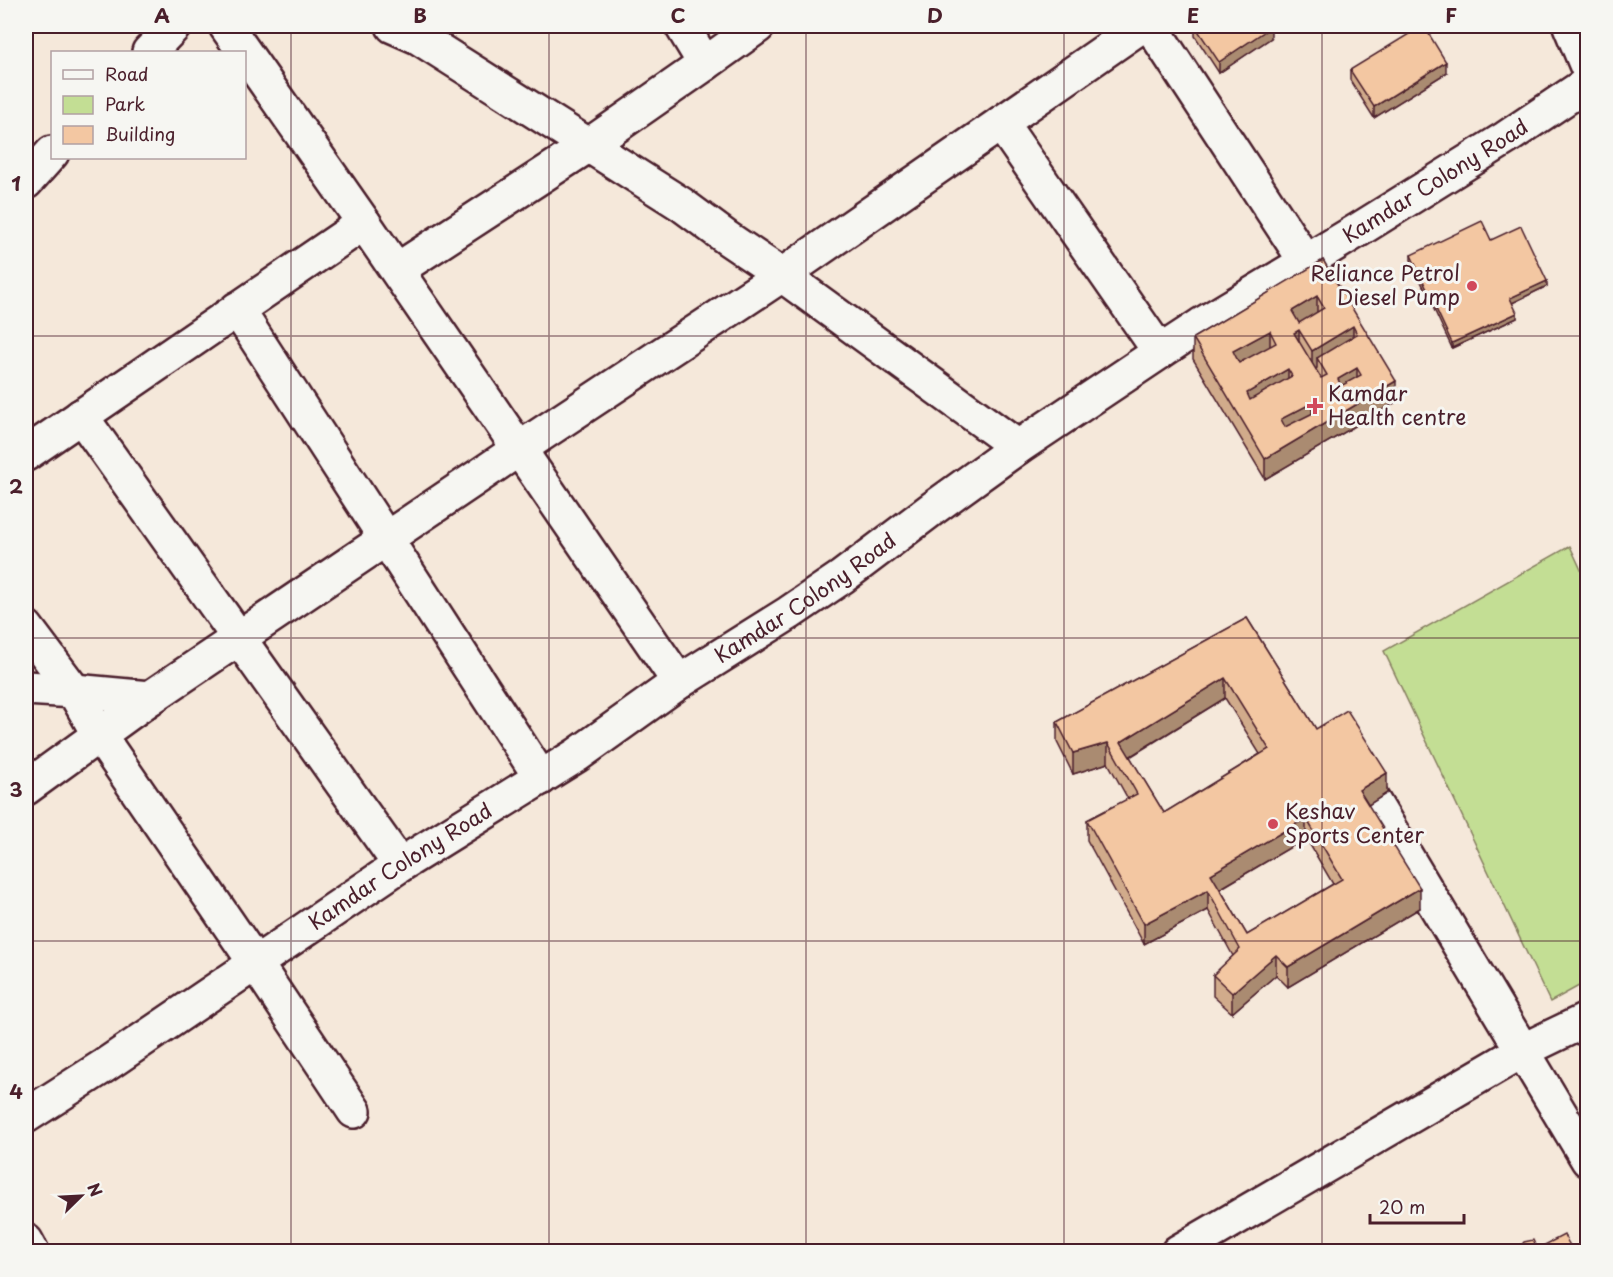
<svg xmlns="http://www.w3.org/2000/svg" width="1613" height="1277" font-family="'Playpen Sans',sans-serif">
<rect width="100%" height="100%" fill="#f5e8da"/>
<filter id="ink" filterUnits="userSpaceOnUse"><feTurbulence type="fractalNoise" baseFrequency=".0167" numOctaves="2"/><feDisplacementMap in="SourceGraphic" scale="12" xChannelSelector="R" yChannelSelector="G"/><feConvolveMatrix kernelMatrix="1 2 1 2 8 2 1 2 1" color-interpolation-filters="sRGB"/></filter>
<g filter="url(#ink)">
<path fill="#c3de94" stroke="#867e60" stroke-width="1.5" d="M 1570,546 L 1588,585 L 1588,981 L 1550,1002 L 1384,651 Z"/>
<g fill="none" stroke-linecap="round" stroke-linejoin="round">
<g stroke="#4a1f2b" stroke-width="38">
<g id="minor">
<path d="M 226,26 L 364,223 L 679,682"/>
<path d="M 393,26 L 418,37 L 681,204 L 727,238 L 782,275 L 1018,447"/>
<path d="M 682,26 L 705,64"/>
<path d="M 1151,26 L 1306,262"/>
<path d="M 149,52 L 174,26"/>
<path d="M 1001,123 L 1160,352"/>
<path d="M 26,182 L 52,153"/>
<path d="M 397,270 L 589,145 L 705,64 L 758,26"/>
<path d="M 237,309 L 541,778"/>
<path d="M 81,416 L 400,865"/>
<path d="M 26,454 L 364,223"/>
<path d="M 26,627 L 74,691 L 99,735 L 256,964 L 354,1111"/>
<path d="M 26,688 L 74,691 L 150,698"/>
<path d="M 1358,776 L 1588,1160"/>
<path d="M 26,788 L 150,698 L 519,449 L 782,275 L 1141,26"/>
<path id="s1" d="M 26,1116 L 104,1066 L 400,865 L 577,755 L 679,682 L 789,613 L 842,577 L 932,509 L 1018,447 L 1160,352 L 1201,325 L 1360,229 L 1506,138 L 1588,83"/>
<path d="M 26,1241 L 32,1252"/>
<path d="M 1178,1252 L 1522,1051 L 1588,1019"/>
</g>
</g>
<g stroke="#4a1f2b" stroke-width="38">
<path id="major" d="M 1570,26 L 1588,69"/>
</g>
<use href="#minor" stroke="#f6f6f2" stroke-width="33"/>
<use href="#major" stroke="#f6f6f2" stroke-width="33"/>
</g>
<path fill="#d1ab8b" stroke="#4a1f2b" stroke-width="1.5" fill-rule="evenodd" d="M 1195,26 L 1271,38 L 1219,73 L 1195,36 Z
M 1350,70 L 1446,73 L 1374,118 L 1350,80 Z
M 1491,240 L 1547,286 L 1512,303 L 1517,318 L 1452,348 L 1411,260 L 1411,255 Z
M 1323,260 L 1396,402 L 1265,479 L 1193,359 L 1193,338 Z
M 1247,618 L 1316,729 L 1387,793 L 1368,805 L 1420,908 L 1288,987 L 1276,975 L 1232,1013 L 1213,996 L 1213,975 L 1233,956 L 1208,910 L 1144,944 L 1087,840 L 1087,820 L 1128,799 L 1108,763 L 1073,774 L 1057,742 L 1057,722 ZM 1225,698 L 1260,754 L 1164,813 L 1130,757 ZM 1306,838 L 1333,884 L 1247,935 L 1220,889 Z"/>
<path fill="#aa8b71" stroke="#4a1f2b" stroke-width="1.5" d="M 1271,27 L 1271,38 L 1219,73 L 1219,62 Z
M 1446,62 L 1446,73 L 1374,118 L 1374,107 Z
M 1547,281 L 1547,286 L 1510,304 L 1510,298 Z
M 1317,296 L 1317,316 L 1292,332 L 1292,311 Z
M 1517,313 L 1517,318 L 1452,348 L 1452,343 Z
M 1353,326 L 1353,346 L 1317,358 L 1317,368 L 1312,371 L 1312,351 Z
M 1299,330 L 1299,350 L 1294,333 Z
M 1270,331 L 1270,351 L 1233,371 L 1233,351 Z
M 1357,368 L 1357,389 L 1338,399 L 1338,379 Z
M 1288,369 L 1288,390 L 1247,414 L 1247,393 Z
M 1396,381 L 1396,402 L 1265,479 L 1265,459 Z
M 1312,403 L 1312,423 L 1281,439 L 1281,419 Z
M 1225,678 L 1225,698 L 1121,762 L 1121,742 Z
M 1108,743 L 1108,763 L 1073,774 L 1073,753 Z
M 1387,773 L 1387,793 L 1359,811 L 1359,790 Z
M 1306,818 L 1306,838 L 1211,894 L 1211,874 Z
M 1420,888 L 1420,908 L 1288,987 L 1288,967 Z
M 1208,890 L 1208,910 L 1144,944 L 1144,924 Z
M 1276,955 L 1276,975 L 1232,1013 L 1232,993 Z"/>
<path fill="#f3c7a2" stroke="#4a1f2b" stroke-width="1.5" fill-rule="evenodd" d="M 1195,26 L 1270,26 L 1271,27 L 1219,62 Z
M 1422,26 L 1424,26 L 1446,62 L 1374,107 L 1350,70 Z
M 1482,221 L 1491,240 L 1521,226 L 1547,281 L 1510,298 L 1517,313 L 1452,343 L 1411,255 Z
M 1323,260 L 1396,381 L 1265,459 L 1193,338 ZM 1317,296 L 1324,308 L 1299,323 L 1292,311 ZM 1353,326 L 1357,334 L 1317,358 L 1327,375 L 1321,378 L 1294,333 L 1299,330 L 1312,351 ZM 1270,331 L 1276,343 L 1239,363 L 1233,351 ZM 1357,368 L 1361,375 L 1341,386 L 1338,379 ZM 1288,369 L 1292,376 L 1250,400 L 1247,393 ZM 1312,403 L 1315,412 L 1285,427 L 1281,419 Z
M 1247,618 L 1316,729 L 1347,710 L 1387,773 L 1359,790 L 1420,888 L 1288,967 L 1276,955 L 1232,993 L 1213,975 L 1240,949 L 1208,890 L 1144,924 L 1087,820 L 1137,794 L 1108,743 L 1073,753 L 1057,722 ZM 1225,678 L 1269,749 L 1164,813 L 1121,742 ZM 1306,818 L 1342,879 L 1247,935 L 1211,874 Z
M 1564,1235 L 1573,1251 L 1518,1251 L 1519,1248 L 1524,1242 L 1533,1240 L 1537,1249 Z"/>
</g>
<path fill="none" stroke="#4a1f2b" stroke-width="1.5" stroke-opacity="0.55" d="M 291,26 L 291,1252M 549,26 L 549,1252M 806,26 L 806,1252M 1064,26 L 1064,1252M 1322,26 L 1322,1252M 26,336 L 1588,336M 26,638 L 1588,638M 26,941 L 1588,941"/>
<g fill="#d1495b" stroke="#f6f6f2" stroke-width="2">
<circle cx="1472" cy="286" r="6"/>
<path d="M1312 397h6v6h6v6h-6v6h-6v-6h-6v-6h6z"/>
<circle cx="1273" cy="824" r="6"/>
</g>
<g text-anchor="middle" stroke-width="6" stroke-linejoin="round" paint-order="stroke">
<g font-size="21" fill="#4a1f2b" stroke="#f6f6f2">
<text dy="7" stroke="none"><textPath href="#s1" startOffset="1692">Kamdar Colony Road</textPath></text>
<text dy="7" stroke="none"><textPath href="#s1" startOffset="936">Kamdar Colony Road</textPath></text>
<text dy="7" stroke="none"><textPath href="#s1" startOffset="450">Kamdar Colony Road</textPath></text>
</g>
<g font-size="21" fill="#4a1f2b" stroke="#f6f6f2" text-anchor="start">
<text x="1460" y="281" text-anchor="end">Reliance Petrol<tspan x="1460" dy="24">Diesel Pump</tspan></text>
<text x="1328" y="401">Kamdar<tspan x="1328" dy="24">Health centre</tspan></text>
<text x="1285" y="819">Keshav<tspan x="1285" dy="24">Sports Center</tspan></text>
</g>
</g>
<rect width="1613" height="1277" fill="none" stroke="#f6f6f2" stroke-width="66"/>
<rect x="51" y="51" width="195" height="108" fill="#f6f6f2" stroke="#b1a0a2" stroke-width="1.5"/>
<rect x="63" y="70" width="30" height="9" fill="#f6f6f2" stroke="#b1a0a2" stroke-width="1.5"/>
<text x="105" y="81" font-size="18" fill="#4a1f2b">Road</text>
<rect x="63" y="96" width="30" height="18" fill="#c3de94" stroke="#b1a0a2" stroke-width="1.5"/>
<text x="105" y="111" font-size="18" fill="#4a1f2b">Park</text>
<rect x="63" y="126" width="30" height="18" fill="#f3c7a2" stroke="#b1a0a2" stroke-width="1.5"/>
<text x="105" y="141" font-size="18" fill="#4a1f2b">Building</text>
<g transform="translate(81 1196) rotate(66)" stroke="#f6f6f2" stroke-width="4.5" paint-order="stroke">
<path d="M0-4.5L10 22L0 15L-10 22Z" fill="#4a1f2b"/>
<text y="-9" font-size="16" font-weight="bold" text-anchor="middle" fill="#4a1f2b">N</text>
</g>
<path d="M1370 1214v9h94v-9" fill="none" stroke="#4a1f2b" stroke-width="3"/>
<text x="1379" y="1214" font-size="18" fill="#4a1f2b" stroke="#f6f6f2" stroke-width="4.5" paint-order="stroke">20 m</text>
<rect x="33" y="33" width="1547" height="1211" fill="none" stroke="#4a1f2b" stroke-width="2"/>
<g font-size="20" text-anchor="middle" font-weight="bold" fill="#4a1f2b">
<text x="162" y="23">A</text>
<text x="420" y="23">B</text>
<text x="678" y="23">C</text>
<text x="935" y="23">D</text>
<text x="1193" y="23">E</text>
<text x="1451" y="23">F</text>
<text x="16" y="191">1</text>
<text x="16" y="494">2</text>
<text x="16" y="797">3</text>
<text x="16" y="1099">4</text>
</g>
</svg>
